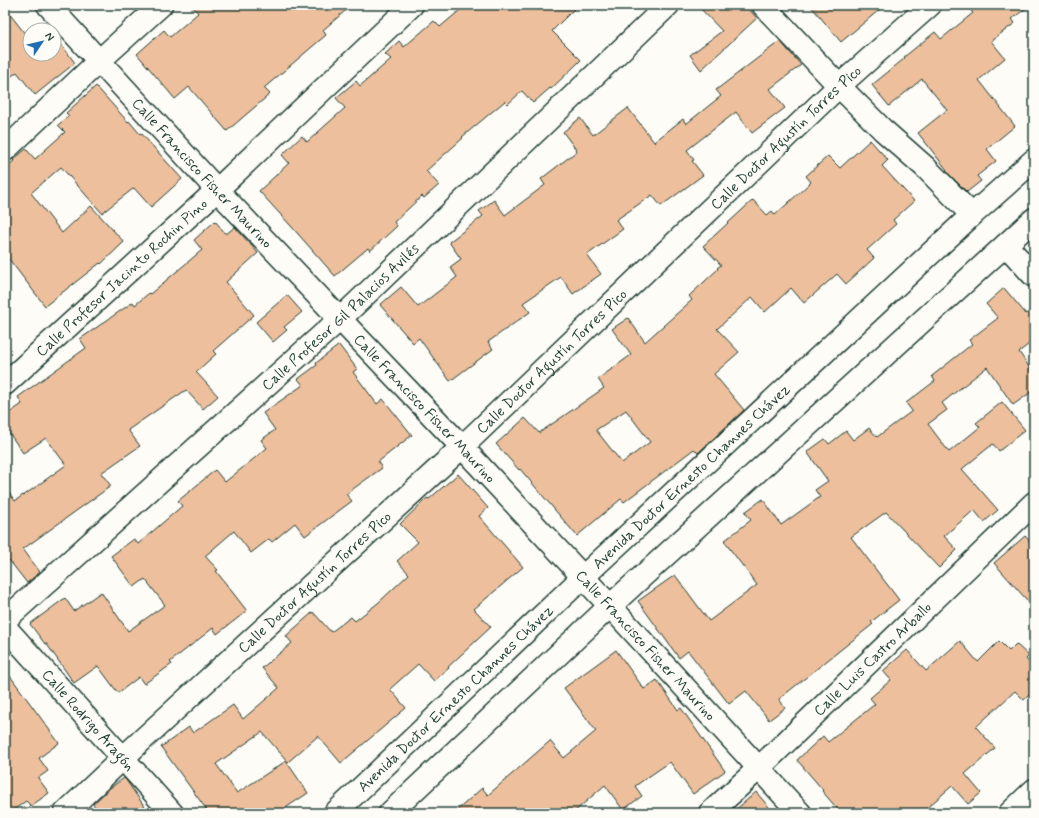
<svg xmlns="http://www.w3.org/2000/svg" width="1039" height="818" font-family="Mynerve,sans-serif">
<rect width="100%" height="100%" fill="#fdfcf7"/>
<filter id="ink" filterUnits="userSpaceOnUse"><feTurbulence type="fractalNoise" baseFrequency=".025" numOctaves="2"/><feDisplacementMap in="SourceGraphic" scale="8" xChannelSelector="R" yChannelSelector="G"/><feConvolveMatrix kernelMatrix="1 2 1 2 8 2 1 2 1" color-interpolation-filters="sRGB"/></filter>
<g filter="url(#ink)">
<path fill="#edbf9c" stroke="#1f3d34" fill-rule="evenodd" d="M 192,5 L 352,5 L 323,30 L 326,35 L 264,88 L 270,94 L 227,131 L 189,87 L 175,99 L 137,54 L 164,30 L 170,37 L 198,13 Z
M 466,5 L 578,5 L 552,31 L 581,60 L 551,89 L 550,88 L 533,103 L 522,91 L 508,104 L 505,101 L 462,137 L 463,138 L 426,171 L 439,185 L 424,198 L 422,196 L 394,222 L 397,226 L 370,251 L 368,248 L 335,276 L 291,226 L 259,191 L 289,163 L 282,155 L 302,136 L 307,142 L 345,108 L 336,98 L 356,81 L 360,86 L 391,59 L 385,54 L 399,41 L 404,47 L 434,21 L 440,27 Z
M 697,5 L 745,5 L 757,18 L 701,70 L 690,55 L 722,31 Z
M 810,5 L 885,5 L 841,42 Z
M 966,5 L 1030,5 L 1012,19 L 1015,23 L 991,41 L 1005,58 L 979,80 L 1015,126 L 987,149 L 996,161 L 977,176 L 981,181 L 967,192 L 948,173 L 946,170 L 947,170 L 918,133 L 947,110 L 922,79 L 889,106 L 872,85 L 905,58 L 904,57 L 935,32 L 941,39 L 973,13 Z
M 5,8 L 30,40 L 30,54 L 54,54 L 54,43 L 58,40 L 75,63 L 35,95 L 17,72 L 5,81 Z
M 780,41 L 801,65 L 770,89 L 785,108 L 752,133 L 736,112 L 687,150 L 694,160 L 692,161 L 703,175 L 661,206 L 652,195 L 616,220 L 623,229 L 587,255 L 601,274 L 573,294 L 561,277 L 523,303 L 530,312 L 488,342 L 493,349 L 450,381 L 419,338 L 413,343 L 380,305 L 401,287 L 418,307 L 457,277 L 450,267 L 461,259 L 449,242 L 483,216 L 479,211 L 494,200 L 505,215 L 545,185 L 541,179 L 577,151 L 563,132 L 580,118 L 593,135 L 628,108 L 654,142 L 683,119 L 686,124 L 721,96 L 716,90 Z
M 96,86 L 128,122 L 129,121 L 140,134 L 141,133 L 182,179 L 151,207 L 134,188 L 102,213 L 61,167 L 31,193 L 62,233 L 91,206 L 124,242 L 101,264 L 100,263 L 45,306 L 5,254 L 5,168 L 14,161 L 13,160 L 26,149 L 35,159 L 65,132 L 58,125 L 69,116 L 66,113 Z
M 870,140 L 888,160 L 882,166 L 914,201 L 893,220 L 896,224 L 867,250 L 874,258 L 846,284 L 837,274 L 804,303 L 791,288 L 765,312 L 752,297 L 717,329 L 739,352 L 714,374 L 744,410 L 698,453 L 694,449 L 624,502 L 621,499 L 577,536 L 520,469 L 519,470 L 496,444 L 525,418 L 539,433 L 604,388 L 598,379 L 631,355 L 612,329 L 628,318 L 645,342 L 692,300 L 689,296 L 718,269 L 717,268 L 721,265 L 703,246 L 753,200 L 767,215 L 772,211 L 775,215 L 811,182 L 806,176 L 828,156 L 840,168 ZM 626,410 L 650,442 L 622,463 L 596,430 Z
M 215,221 L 226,234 L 235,227 L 258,253 L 226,282 L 254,315 L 213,351 L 216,354 L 196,372 L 218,396 L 203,409 L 186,390 L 128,430 L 140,446 L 101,473 L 111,486 L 23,549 L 40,572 L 27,583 L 9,560 L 5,562 L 5,487 L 15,501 L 23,495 L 23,496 L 66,465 L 46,438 L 23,453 L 5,427 L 5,416 L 22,404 L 18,397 L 86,348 L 80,339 L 133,302 L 135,305 L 149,293 L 150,294 L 202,250 L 194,240 Z
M 1004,288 L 1026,314 L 1034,307 L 1034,340 L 1019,352 L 1034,374 L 1034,390 L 1013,405 L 987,367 L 942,403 L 947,410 L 928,424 L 949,452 L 980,427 L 976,423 L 1002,402 L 1025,430 L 999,451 L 993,444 L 962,469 L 998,510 L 984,522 L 974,510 L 944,536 L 957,550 L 939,568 L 886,512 L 851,537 L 899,600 L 871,622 L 873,624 L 779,699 L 785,708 L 769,720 L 746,691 L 729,704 L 688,651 L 679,658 L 638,601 L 675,575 L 709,621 L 757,585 L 724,541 L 751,520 L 745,512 L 763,499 L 781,525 L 820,497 L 815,490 L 828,481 L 807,452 L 825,439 L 829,444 L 846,431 L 853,440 L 869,428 L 877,437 L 912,411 L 906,403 L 935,381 L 932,376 L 972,344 L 969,340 L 998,318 L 986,304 Z
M 287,295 L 302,312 L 284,327 L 287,330 L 273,342 L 256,322 Z
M 339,345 L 357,369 L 353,372 L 377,404 L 383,399 L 412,435 L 378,462 L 382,468 L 346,494 L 352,501 L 305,536 L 295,523 L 272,542 L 269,539 L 251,553 L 234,531 L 205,556 L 218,570 L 216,571 L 247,611 L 217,634 L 213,628 L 170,662 L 172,664 L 144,684 L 139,677 L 118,693 L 98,666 L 74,683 L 46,643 L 45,644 L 30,624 L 65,598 L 74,611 L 101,592 L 128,631 L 165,605 L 145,579 L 134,587 L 111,556 L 134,539 L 138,544 L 182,506 L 178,501 L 215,470 L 225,482 L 267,448 L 261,440 L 275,430 L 263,413 L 303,385 L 298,379 L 317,365 L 316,363 Z
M 458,474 L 488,508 L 479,516 L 523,567 L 474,609 L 491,627 L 448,667 L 449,668 L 434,681 L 418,664 L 390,689 L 406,708 L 341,763 L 318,736 L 288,762 L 262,732 L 216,764 L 237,793 L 286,761 L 308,793 L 278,813 L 209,813 L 161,747 L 189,727 L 193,733 L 233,705 L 243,719 L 279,688 L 262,668 L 292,643 L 286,636 L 313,612 L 331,632 L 351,617 L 355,621 L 378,603 L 409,574 L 397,561 L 418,542 L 400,524 L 427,498 L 429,499 Z
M 1025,536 L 1034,546 L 1034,608 L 994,563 Z
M 960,641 L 978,662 L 999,641 L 1009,651 L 1016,644 L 1029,656 L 1026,659 L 1034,668 L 1034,690 L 1024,700 L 1015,691 L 976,727 L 995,748 L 965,774 L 981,793 L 968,804 L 952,786 L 921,813 L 841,813 L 822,791 L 823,790 L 797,760 L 823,736 L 828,742 L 875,704 L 870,698 L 891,680 L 883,671 L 907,650 L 926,671 Z
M 616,650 L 644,689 L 657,680 L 678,710 L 681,708 L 725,771 L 693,794 L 670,762 L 635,786 L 642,796 L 623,810 L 605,785 L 573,813 L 454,813 L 482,788 L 488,795 L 550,741 L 564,758 L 596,731 L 564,688 Z
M 5,669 L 59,743 L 39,758 L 48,771 L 38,778 L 49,793 L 31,806 L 26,801 L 9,813 L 5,813 Z
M 124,778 L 126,780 L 149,813 L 99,813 L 93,804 L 110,788 Z
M 756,792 L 774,813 L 732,813 Z"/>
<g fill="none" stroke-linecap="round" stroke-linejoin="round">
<g stroke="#1f3d34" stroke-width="25">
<g id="minor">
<path id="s1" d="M 48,5 L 217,190 L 462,447 L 610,606 L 800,813"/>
<path d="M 763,5 L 839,86 L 883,130 L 925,167 L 972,215"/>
<path d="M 5,150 L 99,61 L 161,5"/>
<path d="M 1006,245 L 1034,276"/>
<path id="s2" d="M 5,384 L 217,190 L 412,5"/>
<path id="s3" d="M 5,620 L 340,319 L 668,5"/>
<path id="s4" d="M 5,627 L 172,813"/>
<path id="s5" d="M 65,813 L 141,741 L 462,447 L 839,86 L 930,5"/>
<path id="s6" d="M 335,813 L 583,577 L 972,215 L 1034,160"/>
<path d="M 390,813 L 610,606 L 1034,219"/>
<path id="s7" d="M 710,813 L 759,768 L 1034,503"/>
<path d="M 1010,813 L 1034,790"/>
</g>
</g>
<use href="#minor" stroke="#fdfcf7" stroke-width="22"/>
</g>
</g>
<g text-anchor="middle" stroke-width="3" stroke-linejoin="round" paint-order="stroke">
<g font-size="15" fill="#1f3d34" stroke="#fdfcf7">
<text dy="5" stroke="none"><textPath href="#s5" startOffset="988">Calle Doctor Agustín Torres Pico</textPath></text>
<text dy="5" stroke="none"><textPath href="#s1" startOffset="228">Calle Francisco Fisher Maurino</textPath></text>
<text dy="5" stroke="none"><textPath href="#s2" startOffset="158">Calle Profesor Jacinto Rochin Pino</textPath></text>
<text dy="5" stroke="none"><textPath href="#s3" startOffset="452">Calle Profesor Gil Palacios Avilés</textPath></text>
<text dy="5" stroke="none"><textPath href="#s5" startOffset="664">Calle Doctor Agustín Torres Pico</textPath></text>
<text dy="5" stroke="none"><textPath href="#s1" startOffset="552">Calle Francisco Fisher Maurino</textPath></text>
<text dy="5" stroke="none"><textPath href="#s6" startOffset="490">Avenida Doctor Ernesto Channes Chávez</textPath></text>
<text dy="5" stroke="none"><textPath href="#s5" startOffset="340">Calle Doctor Agustín Torres Pico</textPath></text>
<text dy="5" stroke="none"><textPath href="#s1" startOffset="876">Calle Francisco Fisher Maurino</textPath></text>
<text dy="5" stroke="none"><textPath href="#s7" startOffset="224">Calle Luis Castro Arballo</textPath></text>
<text dy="5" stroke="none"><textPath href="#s6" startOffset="166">Avenida Doctor Ernesto Channes Chávez</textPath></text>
<text dy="5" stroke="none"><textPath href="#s4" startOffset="125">Calle Rodrigo Aragón</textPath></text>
</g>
</g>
<rect width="1039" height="818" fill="none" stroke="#fdfcf7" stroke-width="20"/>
<rect x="10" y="10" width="1019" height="798" fill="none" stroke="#1f3d34" stroke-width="1.5" filter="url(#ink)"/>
<g transform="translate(42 42) rotate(55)"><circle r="19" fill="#fdfcf7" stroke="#a4b0a9"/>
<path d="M0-3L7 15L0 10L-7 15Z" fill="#1f6fb2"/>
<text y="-6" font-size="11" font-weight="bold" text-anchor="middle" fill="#1f3d34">N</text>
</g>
</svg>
